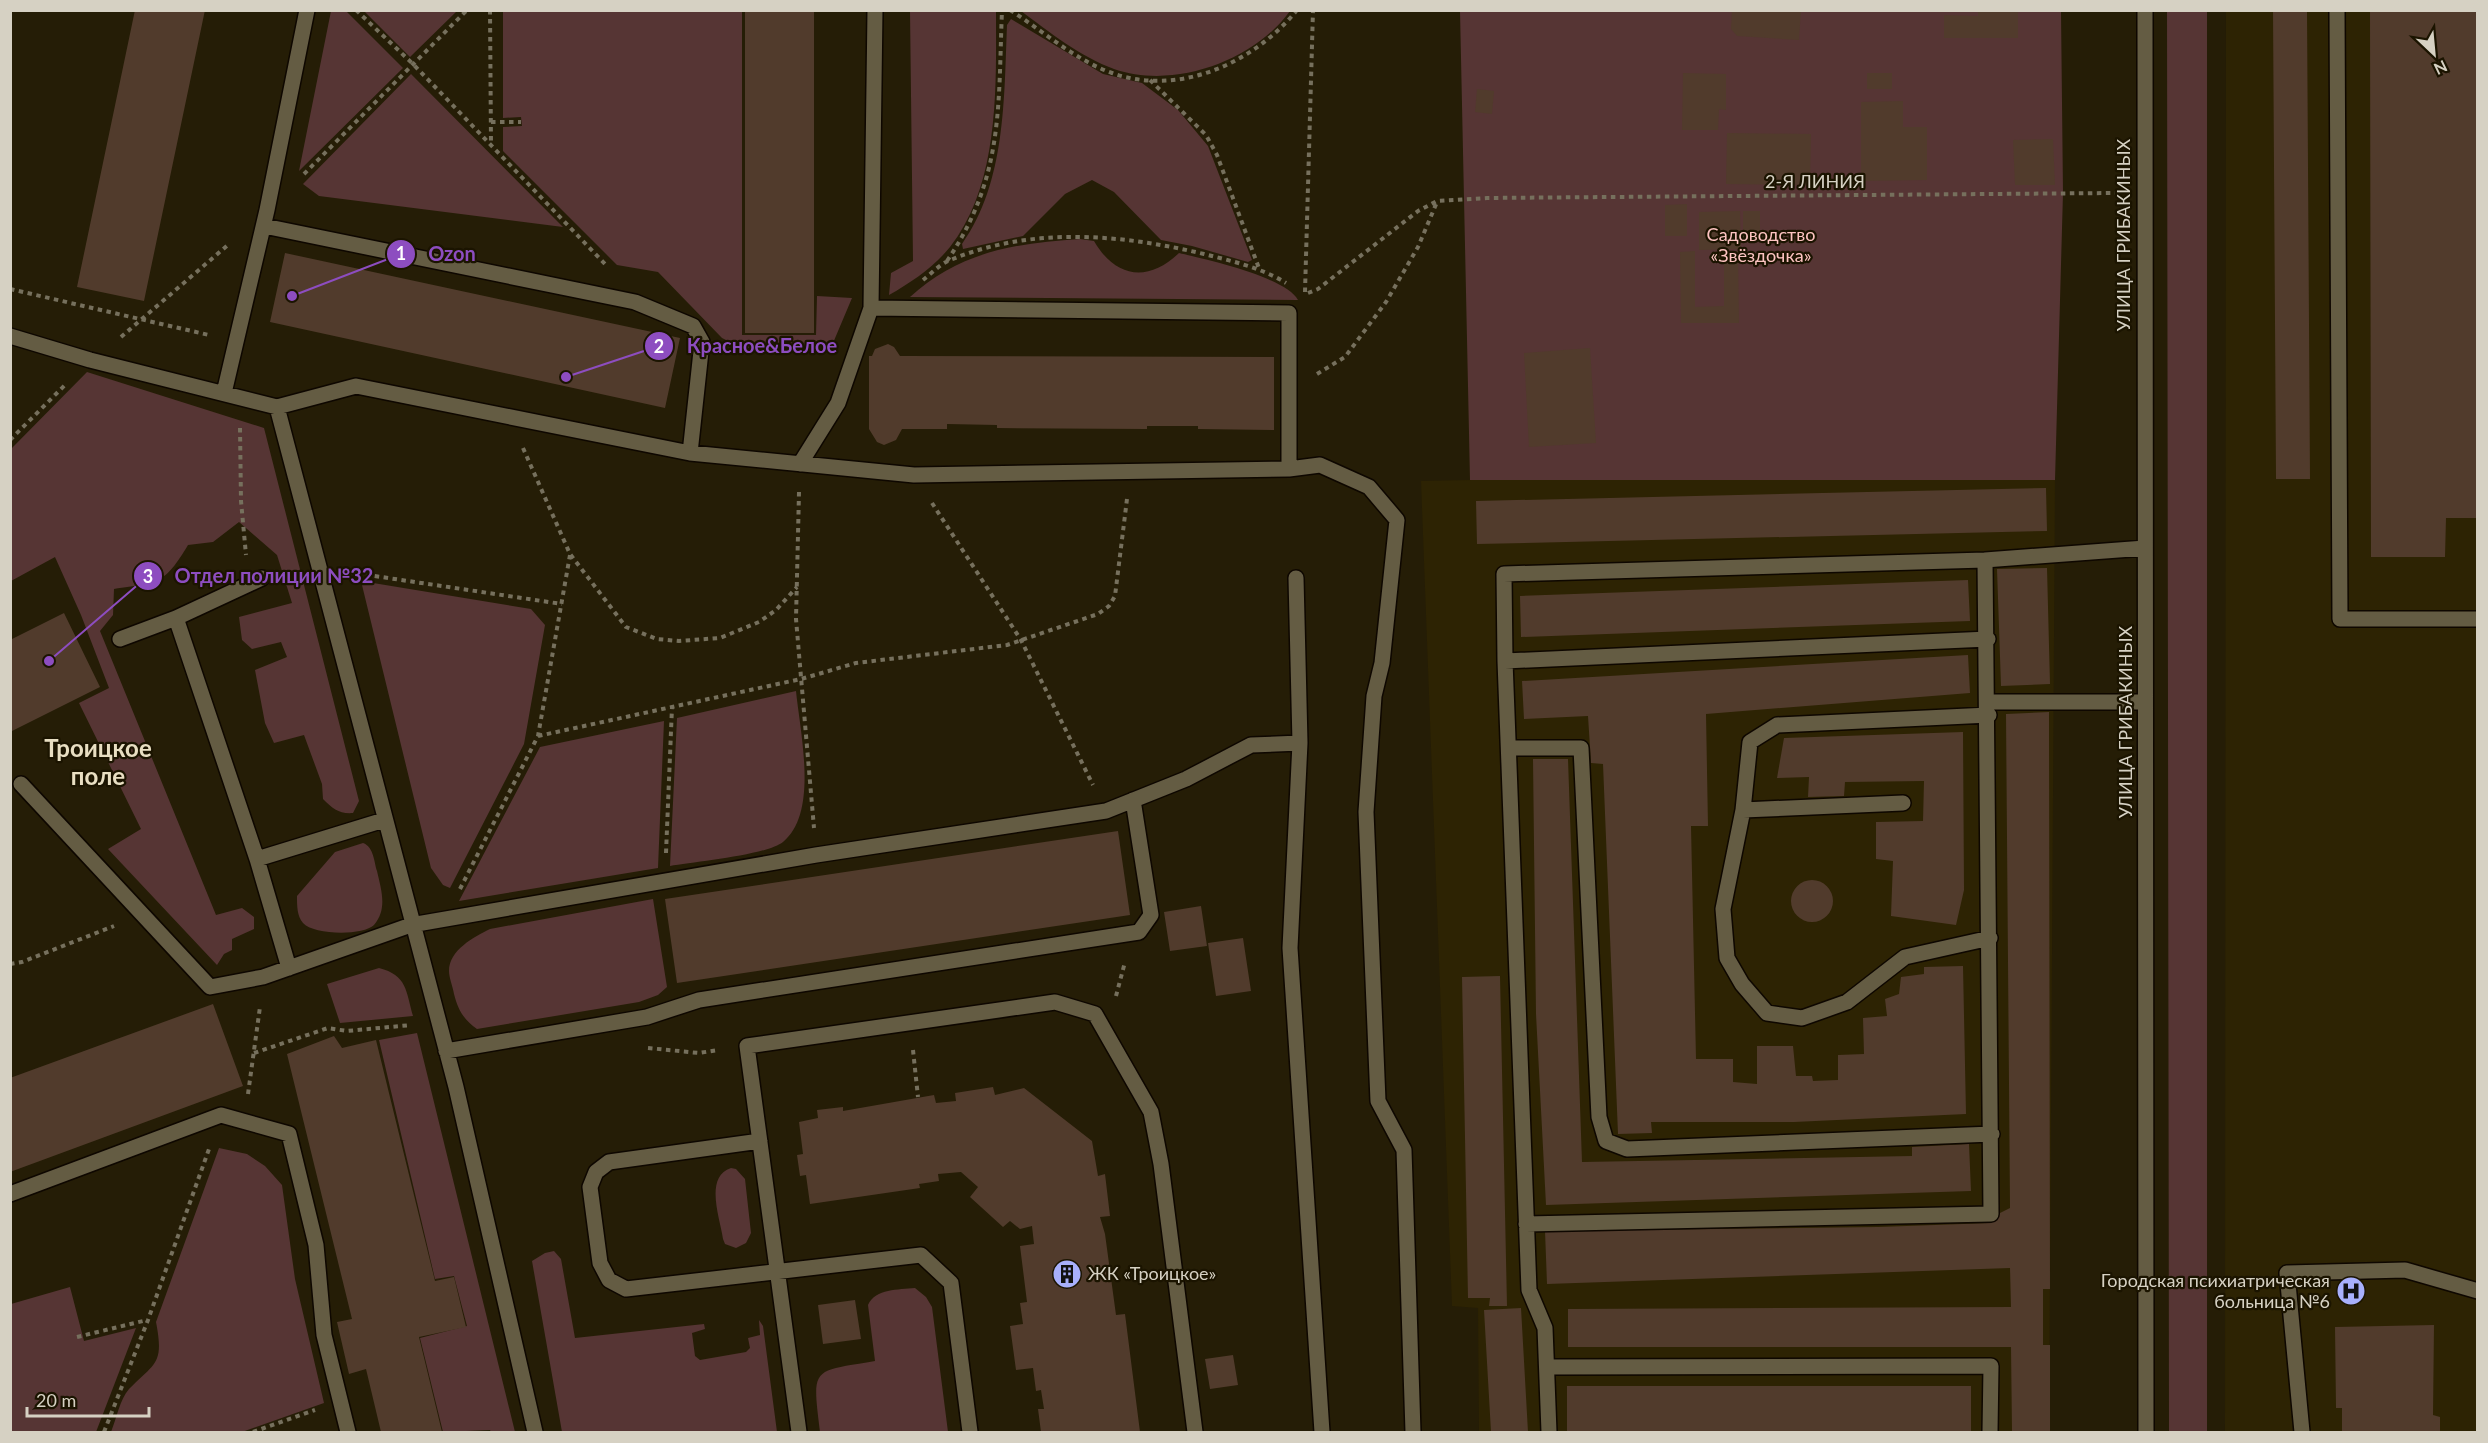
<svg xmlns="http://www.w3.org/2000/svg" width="2488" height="1443" font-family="Lato,sans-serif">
<rect width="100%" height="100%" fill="#251d06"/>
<path fill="#2d2303" d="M 2226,11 L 2477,11 L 2477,1432 L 2225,1432 Z
M 1471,480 L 2055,480 L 2049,1432 L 1479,1432 L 1478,1308 L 1452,1306 L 1421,481 Z"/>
<path fill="#563534" d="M 331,11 L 346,11 L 403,68 L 299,171 Z
M 364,11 L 457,11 L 410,57 Z
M 503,11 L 742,11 L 742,335 L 816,335 L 817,296 L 852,298 L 833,343 L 760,350 L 738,346 L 722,338 L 658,272 L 617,265 L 503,151 L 503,127 L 522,126 L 521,117 L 503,118 Z
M 910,11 L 996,11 C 996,87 1000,183 950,247 C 934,267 912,282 889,295 L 891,273 L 913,261 Z
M 1021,11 L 1290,10 L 1290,11 C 1254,61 1174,90 1114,69 C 1081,57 1049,32 1021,11 Z
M 1460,11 L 2061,11 L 2063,193 L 2055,480 L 1470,480 Z
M 2167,11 L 2207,11 L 2207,1432 L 2169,1432 Z
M 1011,19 L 1103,74 L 1142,83 L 1178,110 L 1208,146 L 1252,260 L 1248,262 L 1192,246 L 1161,240 L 1114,192 L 1092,180 L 1065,194 L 1023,236 L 963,249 L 962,244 C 1006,182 1004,98 1007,25 Z
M 411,74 L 563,227 L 319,196 L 303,184 Z
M 1080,239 L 1094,241 C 1116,279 1149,282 1179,253 C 1205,259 1286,277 1298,300 L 910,297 C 959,252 1015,243 1080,239 Z
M 87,372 L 264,428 L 359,801 L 353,813 C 339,814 333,809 323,799 L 322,784 L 304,735 L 274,743 L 265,723 L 255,670 L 287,657 L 281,642 L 252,649 L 242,640 L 239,617 L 292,603 L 277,555 L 239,522 L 213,542 L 188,545 C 164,585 159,582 114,589 L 113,615 L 100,631 L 216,915 L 242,908 L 254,917 L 254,929 L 232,939 L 232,950 L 224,954 L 217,965 L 108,849 L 141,829 L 79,703 L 109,688 L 81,615 L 55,557 L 11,581 L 11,449 Z
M 361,581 L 531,609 L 545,625 L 524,744 L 450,888 L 443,885 L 431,868 Z
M 796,691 C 800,732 819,813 783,842 C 767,855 694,862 670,866 L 677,718 Z
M 664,721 L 658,868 L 459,901 L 540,747 Z
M 363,843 C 374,847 374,862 377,871 C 381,889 388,909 374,925 C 363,936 313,935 303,923 C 297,916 297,906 297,896 L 335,852 Z
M 653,899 L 667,987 L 658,995 L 639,1002 L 477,1029 C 464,1020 458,1010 454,994 C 453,987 449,978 449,971 C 449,950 474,937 490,929 Z
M 379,968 C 407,975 406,991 413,1016 L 340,1023 L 327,984 Z
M 417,1033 L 515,1432 L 491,1432 L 490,1430 L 443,1432 L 420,1338 L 467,1326 L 454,1276 L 435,1279 L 379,1040 Z
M 219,1148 L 247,1154 L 265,1166 L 282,1185 L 295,1279 L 324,1403 L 242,1432 L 111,1432 C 116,1420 120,1399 129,1389 C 156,1362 164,1364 156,1322 Z
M 731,1168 L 736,1169 L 745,1179 L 751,1233 L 746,1243 L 736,1248 L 725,1244 L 723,1239 C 720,1218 704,1177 731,1168 Z
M 554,1251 L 561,1259 L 575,1338 L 704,1324 L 705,1329 L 692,1333 L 695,1356 L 700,1360 L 746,1352 L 750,1348 L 748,1338 L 760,1335 L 759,1320 L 763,1326 L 777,1432 L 562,1432 L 532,1261 L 545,1253 Z
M 70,1287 L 84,1341 L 136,1328 L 96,1432 L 11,1432 L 11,1304 Z
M 915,1288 L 926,1297 L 932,1307 L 948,1432 L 820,1432 C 812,1366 811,1372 875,1361 L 868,1305 C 876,1288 898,1290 915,1288 Z"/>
<path fill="#513b2c" d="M 135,10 L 205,10 L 144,301 L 77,287 Z
M 745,10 L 814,10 L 814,333 L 745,333 Z
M 1732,10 L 1801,10 L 1799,40 L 1737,36 L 1731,29 Z
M 1978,10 L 2018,10 L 2018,38 L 1944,38 L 1944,15 L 1978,16 Z
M 2273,10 L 2307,10 L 2310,479 L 2276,479 Z
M 2370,10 L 2478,10 L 2478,518 L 2446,518 L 2445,557 L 2371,557 Z
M 1683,73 L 1726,74 L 1726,110 L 1719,109 L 1718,130 L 1682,130 Z
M 1867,73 L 1892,73 L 1892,89 L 1867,89 Z
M 1477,89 L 1494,91 L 1492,114 L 1475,112 Z
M 1903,101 L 1903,127 L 1927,127 L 1927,180 L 1861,181 L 1861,102 Z
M 1727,133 L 1811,134 L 1810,185 L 1726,184 Z
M 2053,139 L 2055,185 L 2015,185 L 2013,140 Z
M 1687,204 L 1687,236 L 1665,236 L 1665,205 Z
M 1740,211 L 1741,249 L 1699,250 L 1699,212 Z
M 1743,211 L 1760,211 L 1760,239 L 1743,239 Z
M 1695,251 L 1695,307 L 1724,306 L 1724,251 L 1738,251 L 1739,323 L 1681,323 L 1680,252 Z
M 285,253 L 680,338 L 665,408 L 270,322 Z
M 888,344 L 894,347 L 900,356 L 1274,357 L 1274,430 L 1198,429 L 1198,426 L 1147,426 L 1147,429 L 997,428 L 997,425 L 947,424 L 947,429 L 902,429 L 896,440 L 884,445 L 877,442 L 869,429 L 869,356 L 872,356 L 875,349 Z
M 1590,348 L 1596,443 L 1529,447 L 1524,353 Z
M 2046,488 L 2047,531 L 1477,544 L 1476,501 Z
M 2047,568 L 2050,684 L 2001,686 L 1997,569 Z
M 1968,580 L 1970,621 L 1521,637 L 1520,596 Z
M 64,613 L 100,687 L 10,732 L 10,640 Z
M 1968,655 L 1970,693 L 1706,714 L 1708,826 L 1691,826 L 1696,1059 L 1733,1059 L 1733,1082 L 1757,1084 L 1757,1046 L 1793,1046 L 1796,1076 L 1812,1076 L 1813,1081 L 1838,1080 L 1838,1055 L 1864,1054 L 1863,1018 L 1887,1016 L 1885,999 L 1899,994 L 1901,977 L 1924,974 L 1924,967 L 1963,966 L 1966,1114 L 1794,1122 L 1651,1122 L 1652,1133 L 1618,1134 L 1603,764 L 1591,763 L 1588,716 L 1524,719 L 1522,681 Z
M 2049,712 L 2050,1289 L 2043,1289 L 2043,1345 L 2050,1345 L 2050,1432 L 2012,1432 L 2011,1347 L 1568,1347 L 1568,1309 L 2011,1307 L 2010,1268 L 1547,1284 L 1545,1231 L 1878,1227 L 1991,1223 L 1992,1217 L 2010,1208 L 2006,714 Z
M 1963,732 L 1964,890 L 1956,925 L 1891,916 L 1893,861 L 1876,859 L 1876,822 L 1923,821 L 1924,781 L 1845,782 L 1844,796 L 1808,797 L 1809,777 L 1777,778 L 1784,738 Z
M 1533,759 L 1568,759 L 1582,1162 L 1912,1156 L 1912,1147 L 1969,1144 L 1971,1191 L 1546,1205 L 1536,1014 Z
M 1118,831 L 1130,915 L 677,983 L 665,899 Z
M1791 901a21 21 0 1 1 42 0a21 21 0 1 1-42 0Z
M 1201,906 L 1207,946 L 1170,951 L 1164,912 Z
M 1243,938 L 1251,991 L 1216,996 L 1208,943 Z
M 1500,976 L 1507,1306 L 1489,1306 L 1490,1298 L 1468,1298 L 1462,977 Z
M 213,1004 L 243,1086 L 10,1172 L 10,1078 Z
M 334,1036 L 342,1048 L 376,1040 L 435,1281 L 454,1277 L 466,1327 L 419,1337 L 442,1432 L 381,1432 L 366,1369 L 349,1374 L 337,1322 L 352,1319 L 287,1054 Z
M 993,1087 L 995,1095 L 1024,1088 L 1092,1141 L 1098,1176 L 1105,1174 L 1110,1216 L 1100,1217 L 1105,1234 L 1116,1315 L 1125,1314 L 1140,1432 L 1041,1432 L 1038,1409 L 1044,1409 L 1041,1390 L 1036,1391 L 1033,1368 L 1016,1370 L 1010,1326 L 1023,1324 L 1020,1303 L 1027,1302 L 1020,1246 L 1034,1244 L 1032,1226 L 1020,1229 L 1010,1221 L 1003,1227 L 970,1197 L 978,1187 L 961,1172 L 938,1174 L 939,1181 L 919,1184 L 920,1188 L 810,1204 L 806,1175 L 800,1176 L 797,1155 L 803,1154 L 799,1122 L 818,1118 L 817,1110 L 843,1107 L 843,1111 L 934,1095 L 936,1103 L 956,1101 L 955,1093 Z
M 855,1300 L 861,1339 L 823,1344 L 818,1305 Z
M 1521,1308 L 1528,1432 L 1491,1432 L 1484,1310 Z
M 2434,1325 L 2433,1415 L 2440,1417 L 2440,1432 L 2342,1432 L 2342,1408 L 2336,1408 L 2335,1327 Z
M 1233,1355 L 1238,1385 L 1210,1389 L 1205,1359 Z
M 1567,1386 L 1971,1386 L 1971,1432 L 1567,1432 Z"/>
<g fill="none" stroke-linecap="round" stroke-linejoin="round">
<g stroke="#0e0700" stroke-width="18">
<path id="minor" d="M 2145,10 L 2146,1432
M 2337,10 L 2340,619 L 2478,619
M 264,226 L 635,302 L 693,326 L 702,342 L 690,453
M 871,308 L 1289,313 L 1289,469
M 10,336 L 90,360 L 277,407 L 356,386 L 690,453 L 914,475 L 1289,469 L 1320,465 L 1369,487 L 1397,520 L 1382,663 L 1374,696 L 1366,812 L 1378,1101 L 1404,1150 L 1413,1432
M 224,393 L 267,210 L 307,10
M 277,407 L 456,1087 L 535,1432
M 800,464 L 838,403 L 871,308 L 875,10
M 1985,560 L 2145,548
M 1296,578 L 1300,743 L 1290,948 L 1322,1432
M 176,618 L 257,859 L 289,968
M 120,639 L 176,618 L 262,578
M 1505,661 L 1988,639
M 1988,702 L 2145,702
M 1989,715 L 1777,725 L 1750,742 L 1743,810 L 1723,909 L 1727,958 L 1742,984 L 1767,1013 L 1802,1018 L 1847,1002 L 1905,957 L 1990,938
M 1509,748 L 1581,748 L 1599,1117 L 1606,1141 L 1627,1149 L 1992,1134
M 21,784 L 210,987 L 263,977 L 411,925 L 816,855 L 1106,811 L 1186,779 L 1251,745 L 1300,743
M 1743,810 L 1903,803
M 257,859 L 384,820
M 446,1051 L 647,1017 L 699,1000 L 1139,932 L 1151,915 L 1133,800
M 760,1141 L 609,1162 L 596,1172 L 590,1187 L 600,1263 L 609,1280 L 626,1289 L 921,1255 L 951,1283 L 970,1432
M 10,1194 L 221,1115 L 289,1134 L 316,1245 L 324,1335 L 348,1432
M 1526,1224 L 1991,1214 L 1985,560 L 1504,574 L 1505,661 L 1529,1290 L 1545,1328 L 1549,1432
M 1547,1367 L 1991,1366 L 1990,1432
M 799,1432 L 747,1046 L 1055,1002 L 1095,1014 L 1151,1112 L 1161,1164 L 1195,1432
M 2302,1432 L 2287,1273 L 2405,1270 L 2478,1291"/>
</g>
<path stroke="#76705d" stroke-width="4" stroke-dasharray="4.5 4.5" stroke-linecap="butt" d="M 356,10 L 414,65 L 607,266
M 490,10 L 491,144
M 1010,10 C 1043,31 1075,60 1112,73 C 1179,97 1254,63 1297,10
M 1150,80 L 1206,135 L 1217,155 L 1260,271
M 491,122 L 521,122
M 304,174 L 467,10
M 947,261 C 1004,177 998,107 1002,10
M 923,280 C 931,274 939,265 948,261 C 1030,226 1120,234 1204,254 C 1232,261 1262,268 1286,283
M 10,289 L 209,335
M 1305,292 L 1313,10
M 1308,293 L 1318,289 L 1418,211 L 1437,201 L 1487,198 L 2117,193
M 121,337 L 229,244
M 1317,374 L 1345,357 L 1386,302 L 1418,247 L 1437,202
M 240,428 L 241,501 L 246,555
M 10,440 L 67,383
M 523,448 L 570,554 L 626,627 L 657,639 L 679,641 L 720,638 L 759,622 L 776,610 L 797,587
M 799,492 L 796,619 L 814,828
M 932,503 L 1021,640 L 1093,785
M 348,572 L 562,604
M 538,736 L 801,679 L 856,663 L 1007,645 L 1098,614 L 1109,606 L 1115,596 L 1127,499
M 666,853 L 672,707
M 460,889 L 538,736 L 570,555
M 10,964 L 22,962 L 114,926
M 1116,996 L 1125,962
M 648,1048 L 699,1053 L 718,1050
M 913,1050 L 918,1097
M 254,1053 L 328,1028 L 347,1031 L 411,1025
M 248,1094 L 260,1007
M 77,1337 L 147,1320
M 104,1432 L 148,1320 L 209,1149
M 253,1432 L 315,1410"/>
<use href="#minor" stroke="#645c43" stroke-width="15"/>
</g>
<defs>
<g id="building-disc" transform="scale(1.5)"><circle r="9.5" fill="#a8b0fc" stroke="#1b1400"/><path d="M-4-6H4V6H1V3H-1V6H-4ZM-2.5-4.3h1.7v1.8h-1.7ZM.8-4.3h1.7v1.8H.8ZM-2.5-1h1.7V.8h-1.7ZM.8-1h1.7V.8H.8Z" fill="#111"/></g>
<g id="hospital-disc" transform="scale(1.5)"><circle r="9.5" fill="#a8b0fc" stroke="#1b1400"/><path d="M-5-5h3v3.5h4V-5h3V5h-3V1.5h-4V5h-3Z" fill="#111"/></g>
</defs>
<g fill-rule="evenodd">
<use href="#building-disc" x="1067" y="1274"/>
<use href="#hospital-disc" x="2351" y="1291"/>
</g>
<g text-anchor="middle" stroke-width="4.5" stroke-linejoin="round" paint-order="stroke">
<g font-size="18" fill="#d6d1c3" stroke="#1b1400">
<text x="1815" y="188">2-Я ЛИНИЯ</text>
<text transform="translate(2124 235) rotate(-90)" y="6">УЛИЦА ГРИБАКИНЫХ</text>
<text transform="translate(2126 722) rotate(-90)" y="6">УЛИЦА ГРИБАКИНЫХ</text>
</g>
<g font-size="18" fill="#fdc4c1" stroke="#1b1400">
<text x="1761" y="241">Садоводство<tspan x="1761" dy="21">«Звёздочка»</tspan></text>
</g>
<g font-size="18" fill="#d6d1c3" stroke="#1b1400" text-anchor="start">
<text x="1088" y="1280">ЖК «Троицкое»</text>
<text x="2330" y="1287" text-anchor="end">Городская психиатрическая<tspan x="2330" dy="21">больница №6</tspan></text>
</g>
<g font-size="24" font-weight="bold" fill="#e8dec2" stroke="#1b1400">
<text x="98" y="757">Троицкое<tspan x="98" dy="28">поле</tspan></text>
</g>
</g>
<path fill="none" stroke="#8d4dc0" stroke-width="2" d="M292 296L401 254M566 377L659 346M49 661L148 576"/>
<g fill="#8d4dc0" stroke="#1b1400" stroke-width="2">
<circle cx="292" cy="296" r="6"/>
<circle cx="566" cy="377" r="6"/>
<circle cx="49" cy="661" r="6"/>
<circle cx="401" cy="254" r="15"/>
<circle cx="659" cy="346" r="15"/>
<circle cx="148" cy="576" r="15"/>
</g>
<g font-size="18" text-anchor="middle" font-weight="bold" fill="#fff">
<text x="401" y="260">1</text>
<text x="659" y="353">2</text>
<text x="148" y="583">3</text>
</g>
<g font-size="20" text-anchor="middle" font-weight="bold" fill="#8d4dc0" stroke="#1b1400" stroke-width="4.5" stroke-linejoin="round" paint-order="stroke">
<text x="452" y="261">Ozon</text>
<text x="762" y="353">Красное&amp;Белое</text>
<text x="274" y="583">Отдел полиции №32</text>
</g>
<rect width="2488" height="1443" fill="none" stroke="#d6d1c3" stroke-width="24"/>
<g transform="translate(2434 54) rotate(154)" stroke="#1b1400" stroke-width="4.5" paint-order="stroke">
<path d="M0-4.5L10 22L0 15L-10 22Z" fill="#d6d1c3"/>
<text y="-9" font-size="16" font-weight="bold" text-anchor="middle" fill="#d6d1c3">N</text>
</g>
<path d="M27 1407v9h122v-9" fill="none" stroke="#d6d1c3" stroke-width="3"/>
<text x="36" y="1407" font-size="18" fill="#d6d1c3" stroke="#1b1400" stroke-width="4.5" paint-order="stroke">20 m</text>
</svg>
